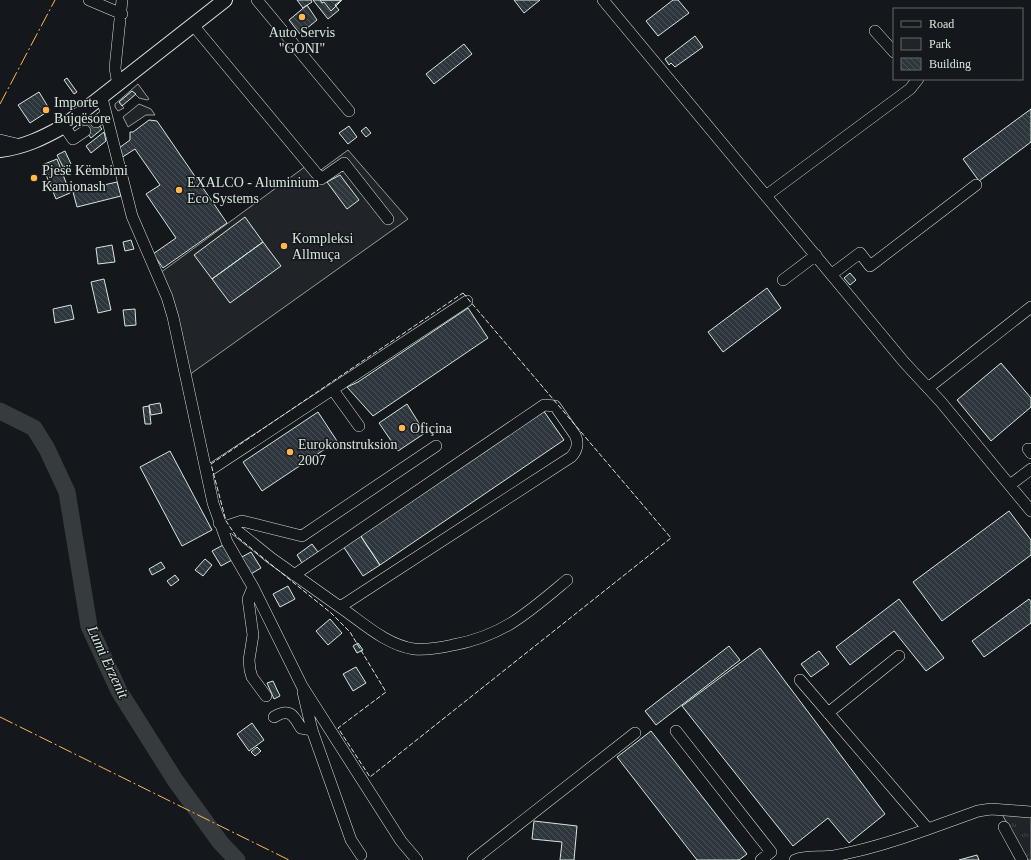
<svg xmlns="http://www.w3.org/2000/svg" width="1031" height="860" font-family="'Times New Roman',serif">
<defs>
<pattern id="grass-tufts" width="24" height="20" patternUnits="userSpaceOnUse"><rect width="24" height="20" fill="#202428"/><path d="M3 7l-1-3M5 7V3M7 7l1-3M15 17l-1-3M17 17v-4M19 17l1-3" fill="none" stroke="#404447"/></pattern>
<pattern id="building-back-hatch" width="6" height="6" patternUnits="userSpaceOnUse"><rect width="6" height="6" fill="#2c363c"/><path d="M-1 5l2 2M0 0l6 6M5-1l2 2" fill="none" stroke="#4a5358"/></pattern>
</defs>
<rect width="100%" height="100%" fill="#14181c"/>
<path fill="url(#grass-tufts)" stroke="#939e99" d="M 1002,814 L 1031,816 L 1031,860 L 1026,860 Z"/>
<path fill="#202428" stroke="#939e99" d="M 138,84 L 149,99 L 147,100 L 139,98 L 132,91 L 119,102 L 124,108 L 118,111 L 115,107 L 115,104 Z
M 139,104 L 151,109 L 155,115 L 146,115 L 128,127 L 123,117 Z
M 348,150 L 408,219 L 189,375 L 160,273 L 306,166 L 314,175 Z"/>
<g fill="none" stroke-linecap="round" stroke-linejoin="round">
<path stroke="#363b3e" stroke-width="17" d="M 0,411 L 34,428 L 47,449 L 67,492 L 89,626 L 119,691 L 175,780 L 220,842 L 237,860"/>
</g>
<path fill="url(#building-back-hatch)" stroke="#d8e6dc" d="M 297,0 L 311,0 L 312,2 L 303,8 Z
M 313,0 L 342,0 L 335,5 L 339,10 L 328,19 Z
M 320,0 L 342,0 L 331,11 L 324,2 L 322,3 Z
M 514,0 L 540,0 L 524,13 Z
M 673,0 L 678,0 L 689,13 L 658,36 L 646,21 Z
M 307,5 L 317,20 L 300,34 L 289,20 Z
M 695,36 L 703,47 L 675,67 L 671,63 L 669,65 L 665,59 Z
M 464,44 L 472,54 L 434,84 L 426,74 Z
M 67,78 L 77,92 L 74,94 L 64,80 Z
M 132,91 L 136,94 L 122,106 L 119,102 Z
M 39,92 L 50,110 L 30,123 L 18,105 Z
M 1031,109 L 1031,142 L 979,181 L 963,159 Z
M 91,116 L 102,129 L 91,138 L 80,124 Z
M 149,120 L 157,121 L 227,223 L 163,268 L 153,254 L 176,238 L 146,194 L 160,185 L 135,149 L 121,158 L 120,152 L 121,151 L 119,148 L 130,140 L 130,132 L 133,132 Z
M 349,126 L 357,137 L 348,144 L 339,133 Z
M 366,127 L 371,133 L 366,137 L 361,131 Z
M 104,132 L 106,141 L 91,153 L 86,146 Z
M 65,151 L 71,164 L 63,167 L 57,155 Z
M 57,159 L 70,193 L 56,199 L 42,165 Z
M 340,175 L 359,200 L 347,209 L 327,182 Z
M 117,182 L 121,196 L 77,207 L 73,192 Z
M 245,217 L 263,242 L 212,279 L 194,255 Z
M 131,240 L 134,249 L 125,251 L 123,242 Z
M 263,242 L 281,266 L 230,303 L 212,279 Z
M 112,245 L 115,262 L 98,264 L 96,248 Z
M 850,273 L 856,280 L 850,285 L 844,278 Z
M 104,279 L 111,310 L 98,313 L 91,282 Z
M 767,288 L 781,308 L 723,352 L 708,332 Z
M 71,305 L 74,319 L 55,323 L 53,309 Z
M 468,308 L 488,338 L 373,416 L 347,387 L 358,382 Z
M 135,309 L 136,325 L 125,326 L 123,310 Z
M 1001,363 L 1031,398 L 1031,407 L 991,441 L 957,400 Z
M 160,403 L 162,413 L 151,415 L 149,405 Z
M 407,404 L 425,433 L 398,451 L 379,423 Z
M 149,406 L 151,424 L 145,424 L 143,407 Z
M 543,410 L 564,440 L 380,565 L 360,535 Z
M 318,412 L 337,441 L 262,491 L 243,462 Z
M 170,451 L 212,530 L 182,546 L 140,467 Z
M 1009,511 L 1031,540 L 1031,555 L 942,621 L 913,582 Z
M 360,535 L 380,565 L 363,576 L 343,546 Z
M 312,544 L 318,552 L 302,563 L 297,555 Z
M 223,545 L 232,560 L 221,566 L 212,551 Z
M 251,552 L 261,568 L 249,575 L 240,558 Z
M 205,559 L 212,565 L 203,576 L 195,570 Z
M 161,562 L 165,568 L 152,575 L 149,569 Z
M 175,575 L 179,580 L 171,586 L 167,581 Z
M 288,586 L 295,599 L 280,607 L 273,594 Z
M 899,599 L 944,658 L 926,671 L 894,631 L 850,665 L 836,647 Z
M 1029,599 L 1031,602 L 1031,623 L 984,657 L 972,641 Z
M 330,619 L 342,633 L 328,645 L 316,631 Z
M 358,643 L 363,650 L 357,653 L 353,646 Z
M 729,646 L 740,660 L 656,725 L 645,711 Z
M 760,648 L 885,814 L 849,843 L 828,818 L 793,846 L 682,706 Z
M 819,651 L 829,664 L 811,677 L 801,664 Z
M 356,667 L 366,683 L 353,691 L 343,674 Z
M 273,681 L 280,696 L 274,699 L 267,683 Z
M 252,723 L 264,740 L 249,751 L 237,734 Z
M 651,731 L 747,854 L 739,860 L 697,860 L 617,757 Z
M 257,747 L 261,751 L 255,756 L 251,752 Z
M 534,821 L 577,826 L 574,860 L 560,860 L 562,842 L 532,839 Z
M 977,855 L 979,860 L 959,860 Z"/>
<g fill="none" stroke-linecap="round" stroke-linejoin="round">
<g stroke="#d8e6dc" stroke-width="12">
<path id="minor" d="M 89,0 L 122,14
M 257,0 L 349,111
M 603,0 L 904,362 L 941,402 L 1031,511
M 193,25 L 321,179 L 344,163 L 388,219
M 875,31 L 894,52
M 118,85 L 115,68 L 122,0
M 102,98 L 132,216 L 167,297 L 173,317 L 213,503 L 227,542 L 253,587 L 302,686 L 401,841 L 417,860
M 96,122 L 106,114
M 64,126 L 73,139 L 85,131
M 0,140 L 21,145
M 767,195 L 910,89 L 918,79
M 832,274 L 860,253 L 870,266 L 976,185
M 783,280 L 816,255
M 928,388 L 1031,307
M 333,390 L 359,426
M 1028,449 L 1031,453
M 207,472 L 467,301
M 1010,485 L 1031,469
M 219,523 L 235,529 L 271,558 L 340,607 L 571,457 C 577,451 579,443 575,435 L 555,406 L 544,405 L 294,575
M 227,526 L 242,521 L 302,536 L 436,446
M 253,587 L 248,599 L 253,635 L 249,660 L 250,670 L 252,677 L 266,696
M 340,607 C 362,622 386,645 414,649 C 426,650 440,648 453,645 C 503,636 529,612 567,580
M 303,692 L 312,730 L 351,840 L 361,855
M 828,713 L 899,656
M 274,717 C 289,708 293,714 301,728 L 312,730
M 676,731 L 771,852 L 761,860
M 1004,827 L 1022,860
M 928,829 L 978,811 L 991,809 L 1031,812
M 473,860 L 635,733
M 795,860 C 807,855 821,858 834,856 C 866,850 898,840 928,829 L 800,680"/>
</g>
<g stroke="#d8e6dc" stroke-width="16">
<path id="major" d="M 0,150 C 24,147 43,138 64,126 L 225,0"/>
</g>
<use href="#minor" stroke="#14181c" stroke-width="11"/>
<use href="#major" stroke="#14181c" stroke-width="14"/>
<path stroke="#d8e6dc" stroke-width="1" stroke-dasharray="5 2" stroke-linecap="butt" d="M 463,293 L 671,538 L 370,777 L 338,728 L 386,692 L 350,632 L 331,613 L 236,536 L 226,521 L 211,464 Z"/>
<path stroke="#ffb74d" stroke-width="1" stroke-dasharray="14 3 2 3" stroke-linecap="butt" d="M 0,104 L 55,0
M 0,717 L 289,860"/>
</g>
<g fill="#ffb74d" stroke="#14181c" stroke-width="1.5">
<circle cx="302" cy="17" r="4"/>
<circle cx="46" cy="110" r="4"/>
<circle cx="34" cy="178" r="4"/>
<circle cx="179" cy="190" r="4"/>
<circle cx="284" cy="246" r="4"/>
<circle cx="402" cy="428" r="4"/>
<circle cx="290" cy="452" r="4"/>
</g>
<g text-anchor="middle" stroke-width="3" stroke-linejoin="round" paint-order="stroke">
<g font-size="14" fill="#d8e6dc" stroke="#14181c" text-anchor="start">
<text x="302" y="37" text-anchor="middle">Auto Servis<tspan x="302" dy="16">"GONI"</tspan></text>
<text x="54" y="107">Importe<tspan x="54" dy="16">Bujqësore</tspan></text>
<text x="42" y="175">Pjesë Këmbimi<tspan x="42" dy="16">Kamionash</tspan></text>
<text x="187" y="187">EXALCO - Aluminium<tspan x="187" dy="16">Eco Systems</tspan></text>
<text x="292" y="243">Kompleksi<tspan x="292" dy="16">Allmuça</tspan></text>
<text x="410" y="433">Ofiçina</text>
<text x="298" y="449">Eurokonstruksion<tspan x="298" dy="16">2007</tspan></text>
</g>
<g font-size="15" font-style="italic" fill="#d8e6dc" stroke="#14181c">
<text transform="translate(108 662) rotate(65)" y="5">Lumi Erzenit</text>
</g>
</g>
<rect x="893" y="8" width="130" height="72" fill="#14181c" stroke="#626a69"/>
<rect x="901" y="21" width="20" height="6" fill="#14181c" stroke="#626a69"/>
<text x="929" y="28" font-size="12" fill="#d8e6dc">Road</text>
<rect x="901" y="38" width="20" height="12" fill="#202428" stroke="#626a69"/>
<text x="929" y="48" font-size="12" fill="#d8e6dc">Park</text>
<rect x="901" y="58" width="20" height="12" fill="url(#building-back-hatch)" stroke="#626a69"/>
<text x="929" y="68" font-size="12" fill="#d8e6dc">Building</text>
</svg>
